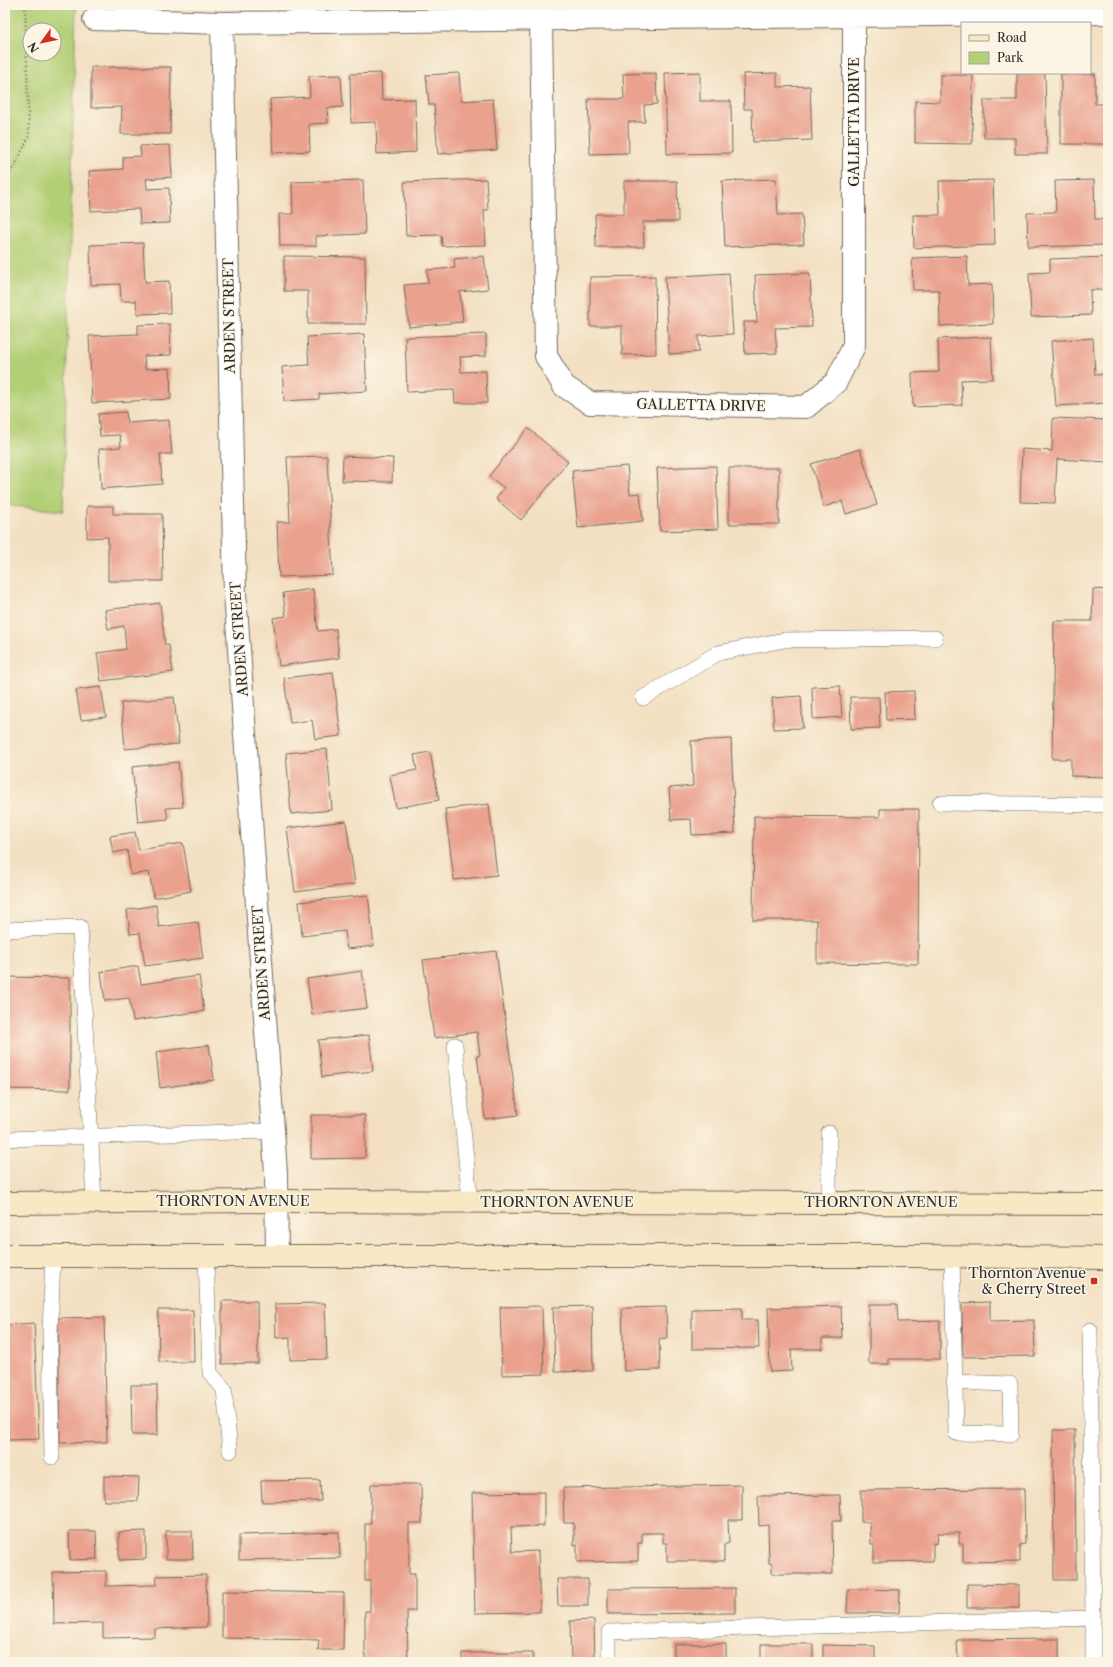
<svg xmlns="http://www.w3.org/2000/svg" width="1113" height="1667" font-family="'Libre Caslon Text',serif">
<rect width="100%" height="100%" fill="#fcf5e5"/>
<filter id="ink" filterUnits="userSpaceOnUse"><feTurbulence type="fractalNoise" baseFrequency=".025" numOctaves="2"/><feDisplacementMap in="SourceGraphic" scale="8" xChannelSelector="R" yChannelSelector="G"/><feConvolveMatrix kernelMatrix="1 2 1 2 8 2 1 2 1" color-interpolation-filters="sRGB"/></filter>
<filter id="wash" filterUnits="userSpaceOnUse"><feTurbulence type="fractalNoise" baseFrequency=".012" numOctaves="4" result="noise"/><feDisplacementMap in="SourceGraphic" scale="16" xChannelSelector="R" yChannelSelector="G"/><feGaussianBlur stdDeviation="0.9" result="paint"/><feColorMatrix in="noise" values="0 0 0 0 0 0 0 0 0 0 0 0 0 0 0 0 0 1.4 0 .05"/><feComposite in="paint" operator="in"/></filter>
<g filter="url(#wash)">
<rect width="100%" height="100%" fill="#f3e0c2"/>
<path fill="#b2cf75" stroke="#6e7d50" fill-rule="evenodd" d="M 5,5 L 76,5 L 63,511 L 5,505 ZM 30,30 L 54,30 L 54,54 L 30,54 Z"/>
<g id="blocks">
<path fill="#eaa18e" d="M 91,67 L 171,67 L 170,134 L 121,134 L 122,107 L 91,108 Z
M 700,72 L 700,101 L 731,101 L 732,153 L 667,154 L 665,73 Z
M 381,73 L 382,100 L 415,99 L 416,152 L 377,154 L 376,122 L 351,123 L 350,74 Z
M 459,73 L 461,101 L 493,99 L 497,150 L 438,154 L 434,105 L 429,105 L 426,75 Z
M 656,73 L 657,104 L 644,105 L 645,122 L 628,122 L 629,153 L 590,154 L 588,99 L 624,99 L 623,74 Z
M 777,73 L 777,87 L 810,86 L 812,140 L 753,142 L 752,109 L 744,109 L 743,74 Z
M 1017,73 L 1045,73 L 1047,154 L 1015,154 L 1015,138 L 984,138 L 984,100 L 1017,100 Z
M 1061,74 L 1095,74 L 1095,104 L 1108,104 L 1108,144 L 1061,144 Z
M 341,75 L 343,107 L 327,108 L 328,123 L 309,124 L 310,151 L 273,153 L 270,99 L 310,97 L 309,76 Z
M 940,75 L 973,75 L 972,144 L 915,143 L 915,101 L 940,102 Z
M 170,145 L 172,177 L 146,179 L 147,189 L 169,188 L 170,223 L 140,224 L 139,209 L 91,211 L 89,171 L 123,169 L 123,157 L 141,156 L 140,146 Z
M 486,179 L 488,210 L 484,210 L 486,245 L 442,246 L 441,235 L 406,236 L 404,182 Z
M 776,179 L 778,215 L 802,214 L 804,244 L 725,247 L 722,181 Z
M 363,180 L 365,234 L 316,236 L 316,246 L 280,246 L 279,214 L 293,214 L 292,182 Z
M 993,180 L 995,245 L 914,248 L 913,215 L 940,215 L 939,181 Z
M 1094,180 L 1095,219 L 1108,219 L 1108,245 L 1028,247 L 1027,213 L 1056,212 L 1055,181 Z
M 624,181 L 677,181 L 678,222 L 643,222 L 644,247 L 596,247 L 595,214 L 624,214 Z
M 143,243 L 145,282 L 169,281 L 170,313 L 137,314 L 136,301 L 121,301 L 120,284 L 91,285 L 90,245 Z
M 284,256 L 365,257 L 366,324 L 308,324 L 308,291 L 284,291 Z
M 484,256 L 488,289 L 460,292 L 463,322 L 409,327 L 404,285 L 428,283 L 427,270 L 455,268 L 454,259 Z
M 967,256 L 968,285 L 992,284 L 993,324 L 940,326 L 939,290 L 913,290 L 912,258 Z
M 1108,257 L 1108,290 L 1090,290 L 1091,315 L 1031,317 L 1029,273 L 1050,272 L 1050,259 Z
M 729,273 L 733,334 L 698,336 L 699,352 L 669,354 L 665,277 Z
M 810,273 L 812,327 L 775,328 L 777,353 L 745,354 L 744,322 L 757,322 L 755,275 Z
M 655,276 L 656,354 L 622,355 L 622,326 L 590,326 L 590,277 Z
M 170,324 L 171,355 L 144,356 L 145,369 L 170,368 L 171,399 L 92,403 L 89,336 L 138,334 L 138,325 Z
M 364,334 L 367,391 L 319,394 L 319,399 L 284,401 L 282,367 L 309,365 L 307,337 Z
M 486,334 L 486,356 L 460,357 L 461,372 L 486,371 L 487,403 L 455,403 L 454,390 L 407,392 L 405,337 Z
M 991,337 L 993,379 L 961,380 L 962,405 L 913,407 L 912,373 L 939,372 L 938,339 Z
M 1093,338 L 1095,375 L 1108,374 L 1108,403 L 1056,406 L 1051,341 Z
M 126,412 L 127,423 L 169,420 L 172,454 L 160,454 L 162,484 L 101,489 L 99,449 L 121,447 L 120,435 L 100,436 L 98,414 Z
M 1053,418 L 1108,420 L 1108,462 L 1057,459 L 1055,503 L 1020,502 L 1022,449 L 1052,451 Z
M 528,428 L 568,462 L 521,520 L 496,499 L 504,488 L 489,476 Z
M 860,449 L 877,505 L 846,514 L 842,501 L 824,507 L 811,464 Z
M 327,456 L 333,575 L 279,577 L 277,522 L 290,522 L 287,457 Z
M 343,456 L 393,458 L 392,482 L 342,481 Z
M 627,466 L 630,494 L 640,493 L 643,521 L 578,528 L 572,471 Z
M 716,466 L 718,529 L 660,531 L 657,468 Z
M 729,468 L 779,468 L 779,524 L 729,524 Z
M 87,506 L 113,506 L 113,514 L 162,514 L 163,581 L 108,581 L 108,537 L 87,538 Z
M 313,589 L 318,631 L 336,629 L 339,658 L 279,666 L 273,618 L 286,616 L 283,593 Z
M 1093,589 L 1108,590 L 1108,777 L 1071,776 L 1071,759 L 1052,759 L 1054,621 L 1092,621 Z
M 160,603 L 165,645 L 169,645 L 173,672 L 101,681 L 97,653 L 126,649 L 124,626 L 108,629 L 105,610 Z
M 333,672 L 341,736 L 315,739 L 312,720 L 290,723 L 284,678 Z
M 840,686 L 842,717 L 813,719 L 812,687 Z
M 101,687 L 106,717 L 81,720 L 76,690 Z
M 914,691 L 915,719 L 886,720 L 885,692 Z
M 801,696 L 803,728 L 774,729 L 772,698 Z
M 174,697 L 179,744 L 125,749 L 121,703 Z
M 850,697 L 879,697 L 880,728 L 851,729 Z
M 731,739 L 735,833 L 692,835 L 691,819 L 671,820 L 669,788 L 693,786 L 691,741 Z
M 327,749 L 332,810 L 291,814 L 286,753 Z
M 430,752 L 439,800 L 396,808 L 390,775 L 417,770 L 414,755 Z
M 178,762 L 183,807 L 166,808 L 168,819 L 138,822 L 132,767 Z
M 489,804 L 497,875 L 454,880 L 445,809 Z
M 880,809 L 919,809 L 918,964 L 817,963 L 817,920 L 753,920 L 754,816 L 880,817 Z
M 346,821 L 355,884 L 295,892 L 287,828 Z
M 135,832 L 139,850 L 183,843 L 191,891 L 154,898 L 149,872 L 131,875 L 127,850 L 113,853 L 110,836 Z
M 368,895 L 374,946 L 347,949 L 345,931 L 302,936 L 299,902 Z
M 156,905 L 159,927 L 198,922 L 203,958 L 145,966 L 140,933 L 130,934 L 127,910 Z
M 496,951 L 518,1115 L 485,1119 L 477,1056 L 480,1055 L 477,1032 L 434,1038 L 423,960 Z
M 138,966 L 141,984 L 199,976 L 204,1011 L 133,1021 L 129,998 L 105,1001 L 101,972 Z
M 362,971 L 367,1008 L 312,1015 L 307,979 Z
M 5,977 L 70,978 L 70,1090 L 5,1089 Z
M 369,1035 L 373,1071 L 322,1077 L 318,1040 Z
M 209,1045 L 214,1080 L 160,1088 L 156,1052 Z
M 311,1115 L 365,1115 L 365,1158 L 311,1159 Z
M 222,1301 L 257,1301 L 258,1363 L 222,1364 Z
M 990,1302 L 990,1321 L 1034,1320 L 1035,1356 L 963,1357 L 962,1303 Z
M 325,1303 L 327,1359 L 290,1360 L 290,1337 L 276,1338 L 275,1304 Z
M 869,1304 L 897,1304 L 898,1322 L 940,1321 L 940,1359 L 889,1359 L 889,1364 L 869,1364 Z
M 542,1306 L 544,1374 L 502,1375 L 500,1307 Z
M 592,1306 L 593,1371 L 555,1372 L 553,1307 Z
M 841,1306 L 842,1338 L 822,1338 L 822,1349 L 791,1349 L 792,1371 L 770,1372 L 768,1308 Z
M 666,1307 L 667,1338 L 659,1339 L 660,1370 L 624,1371 L 622,1308 Z
M 742,1308 L 742,1320 L 758,1320 L 759,1348 L 692,1349 L 692,1309 Z
M 158,1310 L 193,1310 L 194,1362 L 159,1362 Z
M 104,1317 L 107,1442 L 60,1443 L 58,1318 Z
M 34,1323 L 39,1439 L 8,1440 L 5,1325 Z
M 131,1385 L 157,1385 L 158,1435 L 132,1435 Z
M 1053,1430 L 1075,1430 L 1076,1580 L 1054,1580 Z
M 104,1476 L 139,1477 L 138,1501 L 104,1501 Z
M 320,1480 L 321,1501 L 262,1502 L 261,1481 Z
M 371,1484 L 421,1484 L 422,1523 L 409,1523 L 409,1574 L 415,1574 L 415,1611 L 407,1611 L 408,1662 L 365,1662 L 365,1611 L 370,1611 L 370,1581 L 365,1581 L 365,1524 L 371,1524 Z
M 742,1485 L 742,1520 L 728,1520 L 729,1543 L 724,1545 L 724,1561 L 667,1561 L 667,1543 L 663,1543 L 663,1533 L 642,1533 L 642,1543 L 638,1543 L 638,1561 L 577,1562 L 577,1544 L 574,1545 L 574,1523 L 564,1523 L 563,1488 Z
M 1024,1489 L 1025,1544 L 1020,1545 L 1020,1561 L 963,1562 L 963,1544 L 959,1544 L 959,1533 L 938,1533 L 937,1544 L 933,1543 L 933,1561 L 874,1562 L 874,1544 L 871,1544 L 870,1522 L 861,1522 L 861,1490 Z
M 544,1492 L 544,1526 L 511,1527 L 512,1552 L 538,1551 L 540,1612 L 475,1613 L 472,1493 Z
M 840,1495 L 841,1521 L 832,1521 L 833,1574 L 772,1574 L 772,1564 L 769,1563 L 768,1525 L 759,1526 L 758,1496 Z
M 69,1531 L 96,1531 L 97,1559 L 70,1560 Z
M 146,1531 L 146,1559 L 119,1560 L 119,1532 Z
M 166,1531 L 192,1531 L 193,1559 L 166,1559 Z
M 339,1532 L 340,1558 L 239,1560 L 239,1535 Z
M 106,1571 L 106,1586 L 157,1585 L 156,1576 L 206,1575 L 207,1627 L 155,1629 L 155,1637 L 103,1638 L 103,1623 L 54,1624 L 53,1572 Z
M 557,1579 L 588,1579 L 588,1606 L 558,1606 Z
M 967,1584 L 1019,1585 L 1019,1608 L 967,1608 Z
M 735,1588 L 735,1613 L 608,1614 L 608,1589 Z
M 848,1589 L 900,1590 L 899,1613 L 847,1613 Z
M 222,1591 L 344,1593 L 343,1650 L 318,1650 L 319,1640 L 222,1638 Z
M 594,1620 L 595,1662 L 571,1662 L 570,1621 Z
M 1059,1639 L 1059,1662 L 958,1662 L 957,1640 Z
M 674,1644 L 726,1644 L 726,1662 L 674,1662 Z
M 761,1644 L 813,1644 L 813,1662 L 761,1662 Z
M 823,1645 L 875,1646 L 875,1662 L 823,1662 Z
M 462,1653 L 533,1653 L 533,1662 L 462,1662 Z"/>
</g>
</g>
<g filter="url(#ink)">
<use href="#blocks" fill-opacity="0" stroke="#716a60" stroke-width="1"/>
<g fill="none" stroke-linecap="round" stroke-linejoin="round">
<g stroke="#716a60" stroke-width="16">
<path id="lane" d="M 643,698 L 718,653 L 784,640 L 935,638
M 940,803 L 1108,805
M 5,930 L 80,927 L 94,1202
M 455,1045 L 470,1201
M 5,1139 L 273,1131
M 829,1202 L 829,1133
M 206,1255 L 210,1373 L 224,1389 L 230,1451
M 952,1256 L 956,1433 L 1011,1434 L 1010,1384 L 954,1382
M 52,1457 L 50,1334 L 53,1256
M 609,1662 L 609,1632 L 1093,1618 L 1090,1330
M 1093,1662 L 1093,1618"/>
</g>
<g stroke="#716a60" stroke-width="24">
<path id="street" d="M 94,19 L 222,23 L 1108,13
M 541,19 L 546,356 L 564,386 L 590,403 L 806,407 L 836,382 L 854,346 L 854,16
M 222,23 L 235,593 L 276,1173 L 277,1255"/>
</g>
<g stroke="#716a60" stroke-width="24">
<path id="secondary" d="M 5,1203 L 278,1201 L 1108,1204
M 5,1256 L 926,1256 L 1108,1258"/>
</g>
<path stroke="#716a60" stroke-width="2.5" stroke-dasharray="1 3" stroke-linecap="butt" d="M 5,179 L 15,166 L 29,136 L 25,5"/>
<use href="#lane" stroke="#fff" stroke-width="15"/>
<use href="#street" stroke="#fff" stroke-width="22"/>
<use href="#secondary" stroke="#f8e8c3" stroke-width="22"/>
</g>
</g>
<rect fill="#c8321e" stroke="#fcf5e5" stroke-width="1.5" x="1090" y="1277" width="8" height="8" rx="2"/>
<g text-anchor="middle" stroke-width="3" stroke-linejoin="round" paint-order="stroke">
<g font-size="14" fill="#2b2b2b" stroke="#fcf5e5">
<text transform="translate(854 122) rotate(-90)" y="5">GALLETTA DRIVE</text>
<text transform="translate(229 316) rotate(-91)" y="5">ARDEN STREET</text>
<text transform="translate(701 405) rotate(1)" y="5">GALLETTA DRIVE</text>
<text transform="translate(239 639) rotate(-94)" y="5">ARDEN STREET</text>
<text transform="translate(261 963) rotate(-94)" y="5">ARDEN STREET</text>
<text x="233" y="1206">THORNTON AVENUE</text>
<text x="557" y="1207">THORNTON AVENUE</text>
<text x="881" y="1207">THORNTON AVENUE</text>
</g>
<g font-size="14" fill="#2b2b2b" stroke="#fcf5e5" text-anchor="end">
<text x="1086" y="1278">Thornton Avenue<tspan x="1086" dy="16">&amp; Cherry Street</tspan></text>
</g>
</g>
<rect width="1113" height="1667" fill="none" stroke="#fcf5e5" stroke-width="20"/>
<rect x="961" y="22" width="130" height="52" fill="#fcf5e5" stroke="#a8a49b"/>
<rect x="969" y="35" width="20" height="6" fill="#f8e8c3" stroke="#a8a49b"/>
<text x="997" y="42" font-size="12" fill="#2b2b2b">Road</text>
<rect x="969" y="52" width="20" height="12" fill="#b2cf75" stroke="#a8a49b"/>
<text x="997" y="62" font-size="12" fill="#2b2b2b">Park</text>
<g transform="translate(42 42) rotate(237)"><circle r="19" fill="#fcf5e5" stroke="#a8a49b"/>
<path d="M0-3L7 15L0 10L-7 15Z" fill="#c8321e"/>
<text y="-6" font-size="11" font-weight="bold" text-anchor="middle" fill="#2b2b2b">N</text>
</g>
</svg>
